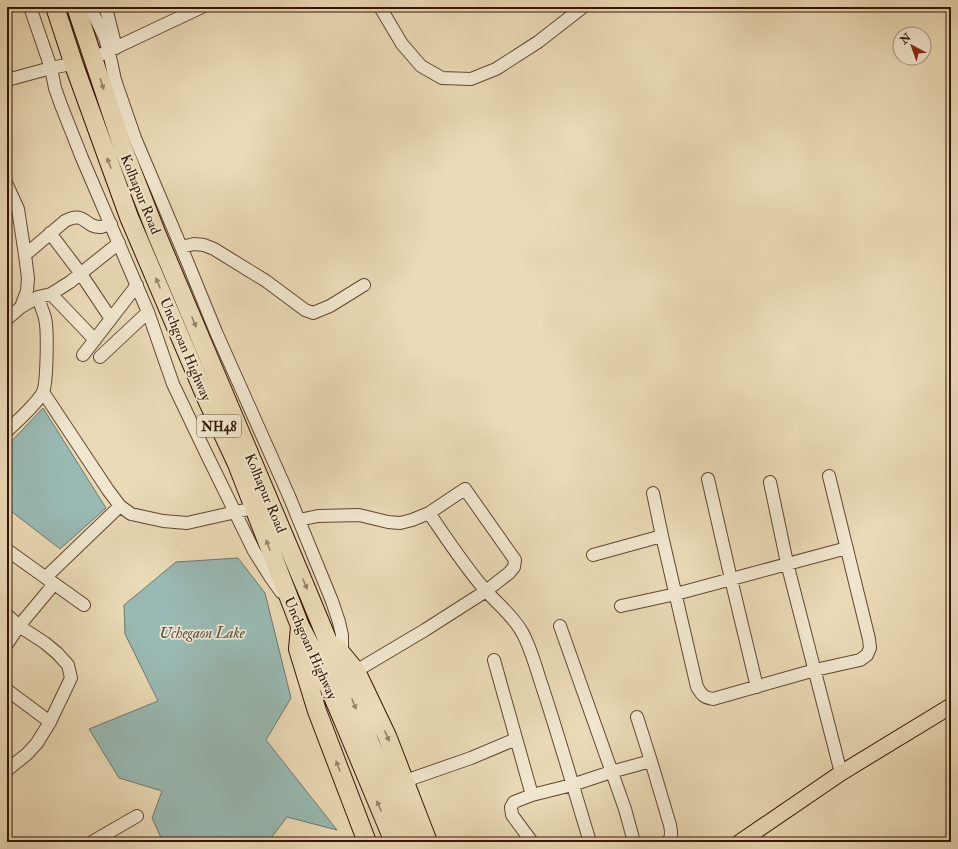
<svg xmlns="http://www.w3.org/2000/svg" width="958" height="849" font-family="'IM FELL Double Pica',serif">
<rect width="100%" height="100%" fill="#eadab6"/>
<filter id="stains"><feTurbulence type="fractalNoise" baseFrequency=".005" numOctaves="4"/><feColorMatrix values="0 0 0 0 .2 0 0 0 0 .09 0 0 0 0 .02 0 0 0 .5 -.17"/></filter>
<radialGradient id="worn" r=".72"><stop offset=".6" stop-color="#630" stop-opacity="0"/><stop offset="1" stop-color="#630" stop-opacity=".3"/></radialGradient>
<path fill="#99bab4" stroke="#71786e" d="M 43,408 L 106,508 L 60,549 L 7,508 L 7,446 Z
M 238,558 L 265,593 L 291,698 L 266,740 L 337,830 L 287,817 L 268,842 L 163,842 L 152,818 L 162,791 L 119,778 L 89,729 L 158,701 L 125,634 L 124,605 L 176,562 Z"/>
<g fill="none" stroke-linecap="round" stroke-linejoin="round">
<g stroke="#624630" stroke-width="14">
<path id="minor" d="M 30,7 L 51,68 L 55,88 L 61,105 L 82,158 L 148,312 L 173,384 L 206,453 L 254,551 L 271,578 L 281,592
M 90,7 L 105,38 L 109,52 L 115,80 L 135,138 L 187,261 L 216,332 L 289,496 L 332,601 L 339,622 L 342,635 L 342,654
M 105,7 L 108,16 L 116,48
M 380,7 L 402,44 L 421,66 L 442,78 L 471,79 L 496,69 L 538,42 L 583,7
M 102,54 L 202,7
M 7,80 L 51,68 L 66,65
M 7,185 L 18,209 L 25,255 L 28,278 L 27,291 L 21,307
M 50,233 L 81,274 L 111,319
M 181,247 L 194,244 L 204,245 L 214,249 L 266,281 L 305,310 L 313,313 L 330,306 L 364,285
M 25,255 L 65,221 C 86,210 84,228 101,227 C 104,226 108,225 111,224
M 51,294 L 95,340
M 7,319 L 21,307 L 38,297 L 51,294 L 70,282 L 119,243
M 83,355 L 137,285
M 100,357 L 148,312
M 43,392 L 108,490 L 120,506 L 131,514 L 163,521 L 187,523 L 254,508
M 7,431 C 16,422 37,404 43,392 C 47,382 48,330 45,318 C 43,311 40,304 38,297
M 708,479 L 731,579 L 757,687
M 770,482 L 787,563 L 841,773
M 653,493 L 662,536 L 697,687 C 702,695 703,697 713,699 L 815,670 L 860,660 L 867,655 L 870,648 L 869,639 L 829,476
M 429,513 C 447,539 465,567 486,591 C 498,604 513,616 522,632 C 531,648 536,668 542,686 C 559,737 574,790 590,842
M 299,520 L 318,516 L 359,515 L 388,522 L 400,523 L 412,520 L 429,513 L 465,489 L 515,560 L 514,567 L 509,573 L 486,591 L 425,630 L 356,671
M 7,550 L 84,605
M 593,555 L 662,536
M 46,577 L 120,506
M 621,606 L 676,594 L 847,548
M 7,615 L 19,626 L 45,643 L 57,653 L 68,665 L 71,678 L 50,722 L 37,743 L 27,754 L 7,770
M 560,626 L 625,809 L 634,842
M 7,644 L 19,626 L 54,584
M 494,660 L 532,795
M 7,690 L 50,722
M 637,717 L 651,761 L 670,825 C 671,831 673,838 667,842
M 405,781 L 471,758 L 516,739
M 92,842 L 137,816
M 532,842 L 512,815 L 511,807 L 514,802 L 532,795 L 572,785 L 611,772 L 651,761"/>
</g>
<g stroke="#341404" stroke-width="17">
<path id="major" d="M 740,842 L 841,773 L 951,706"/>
</g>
<g stroke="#341404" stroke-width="20">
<path id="highway" d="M 55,7 L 75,68 L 129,217 L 208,402 L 237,464 L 300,626 L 314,653 L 340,713 L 394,842
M 76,7 L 123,148 L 157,235 L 308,593 L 411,842
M 300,627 L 298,649 L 317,711 L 367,842
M 337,648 L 356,671 L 387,736 L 428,842"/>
</g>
<use href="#minor" stroke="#f1e7d0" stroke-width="12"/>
<use href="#major" stroke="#eadab6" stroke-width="15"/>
<use href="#highway" stroke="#eadab6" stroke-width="18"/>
</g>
<defs><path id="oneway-solid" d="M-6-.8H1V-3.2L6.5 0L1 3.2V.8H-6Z"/></defs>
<g fill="#988166">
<use href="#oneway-solid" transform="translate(102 84) rotate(72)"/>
<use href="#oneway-solid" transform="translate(109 163) rotate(-111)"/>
<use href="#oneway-solid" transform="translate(158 283) rotate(-113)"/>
<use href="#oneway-solid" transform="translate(194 322) rotate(67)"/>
<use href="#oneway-solid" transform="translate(268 545) rotate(-110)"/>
<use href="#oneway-solid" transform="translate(305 584) rotate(67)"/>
<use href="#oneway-solid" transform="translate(354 704) rotate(68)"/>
<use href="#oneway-solid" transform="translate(387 736) rotate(67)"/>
<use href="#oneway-solid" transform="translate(338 766) rotate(-110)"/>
<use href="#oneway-solid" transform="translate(379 806) rotate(-113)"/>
</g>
<g text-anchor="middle" stroke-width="3.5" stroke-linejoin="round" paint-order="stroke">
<rect fill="#f1e7d0" stroke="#6d5341" stroke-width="1" x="197" y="415" width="44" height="22" rx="3"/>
<g font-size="13" font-weight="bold" fill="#341404">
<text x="219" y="431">NH48</text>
</g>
<g font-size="14" fill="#341404" stroke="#f1e7d0">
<text transform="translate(141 194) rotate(68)" y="5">Kolhapur Road</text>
<text transform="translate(186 349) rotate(67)" y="5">Unchgoan Highway</text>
<text transform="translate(266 493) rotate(67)" y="5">Kolhapur Road</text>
<text transform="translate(311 648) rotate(66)" y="5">Unchgoan Highway</text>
</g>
<g font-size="15" font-style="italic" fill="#574e42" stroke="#f1e7d0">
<text x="202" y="638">Uchegaon Lake</text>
</g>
</g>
<rect width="958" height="849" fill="none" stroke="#eadab6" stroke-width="24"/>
<rect x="8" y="8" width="942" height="833" fill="none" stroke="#341404" stroke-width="2"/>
<rect x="12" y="12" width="934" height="825" fill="none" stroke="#341404"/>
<g transform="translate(912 46) rotate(319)"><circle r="19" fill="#f1e7d0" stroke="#a5937e"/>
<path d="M0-3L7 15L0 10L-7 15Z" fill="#8f2418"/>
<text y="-6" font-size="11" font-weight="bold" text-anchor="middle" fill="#341404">N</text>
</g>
<rect width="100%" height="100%" filter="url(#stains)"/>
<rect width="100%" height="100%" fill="url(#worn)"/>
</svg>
